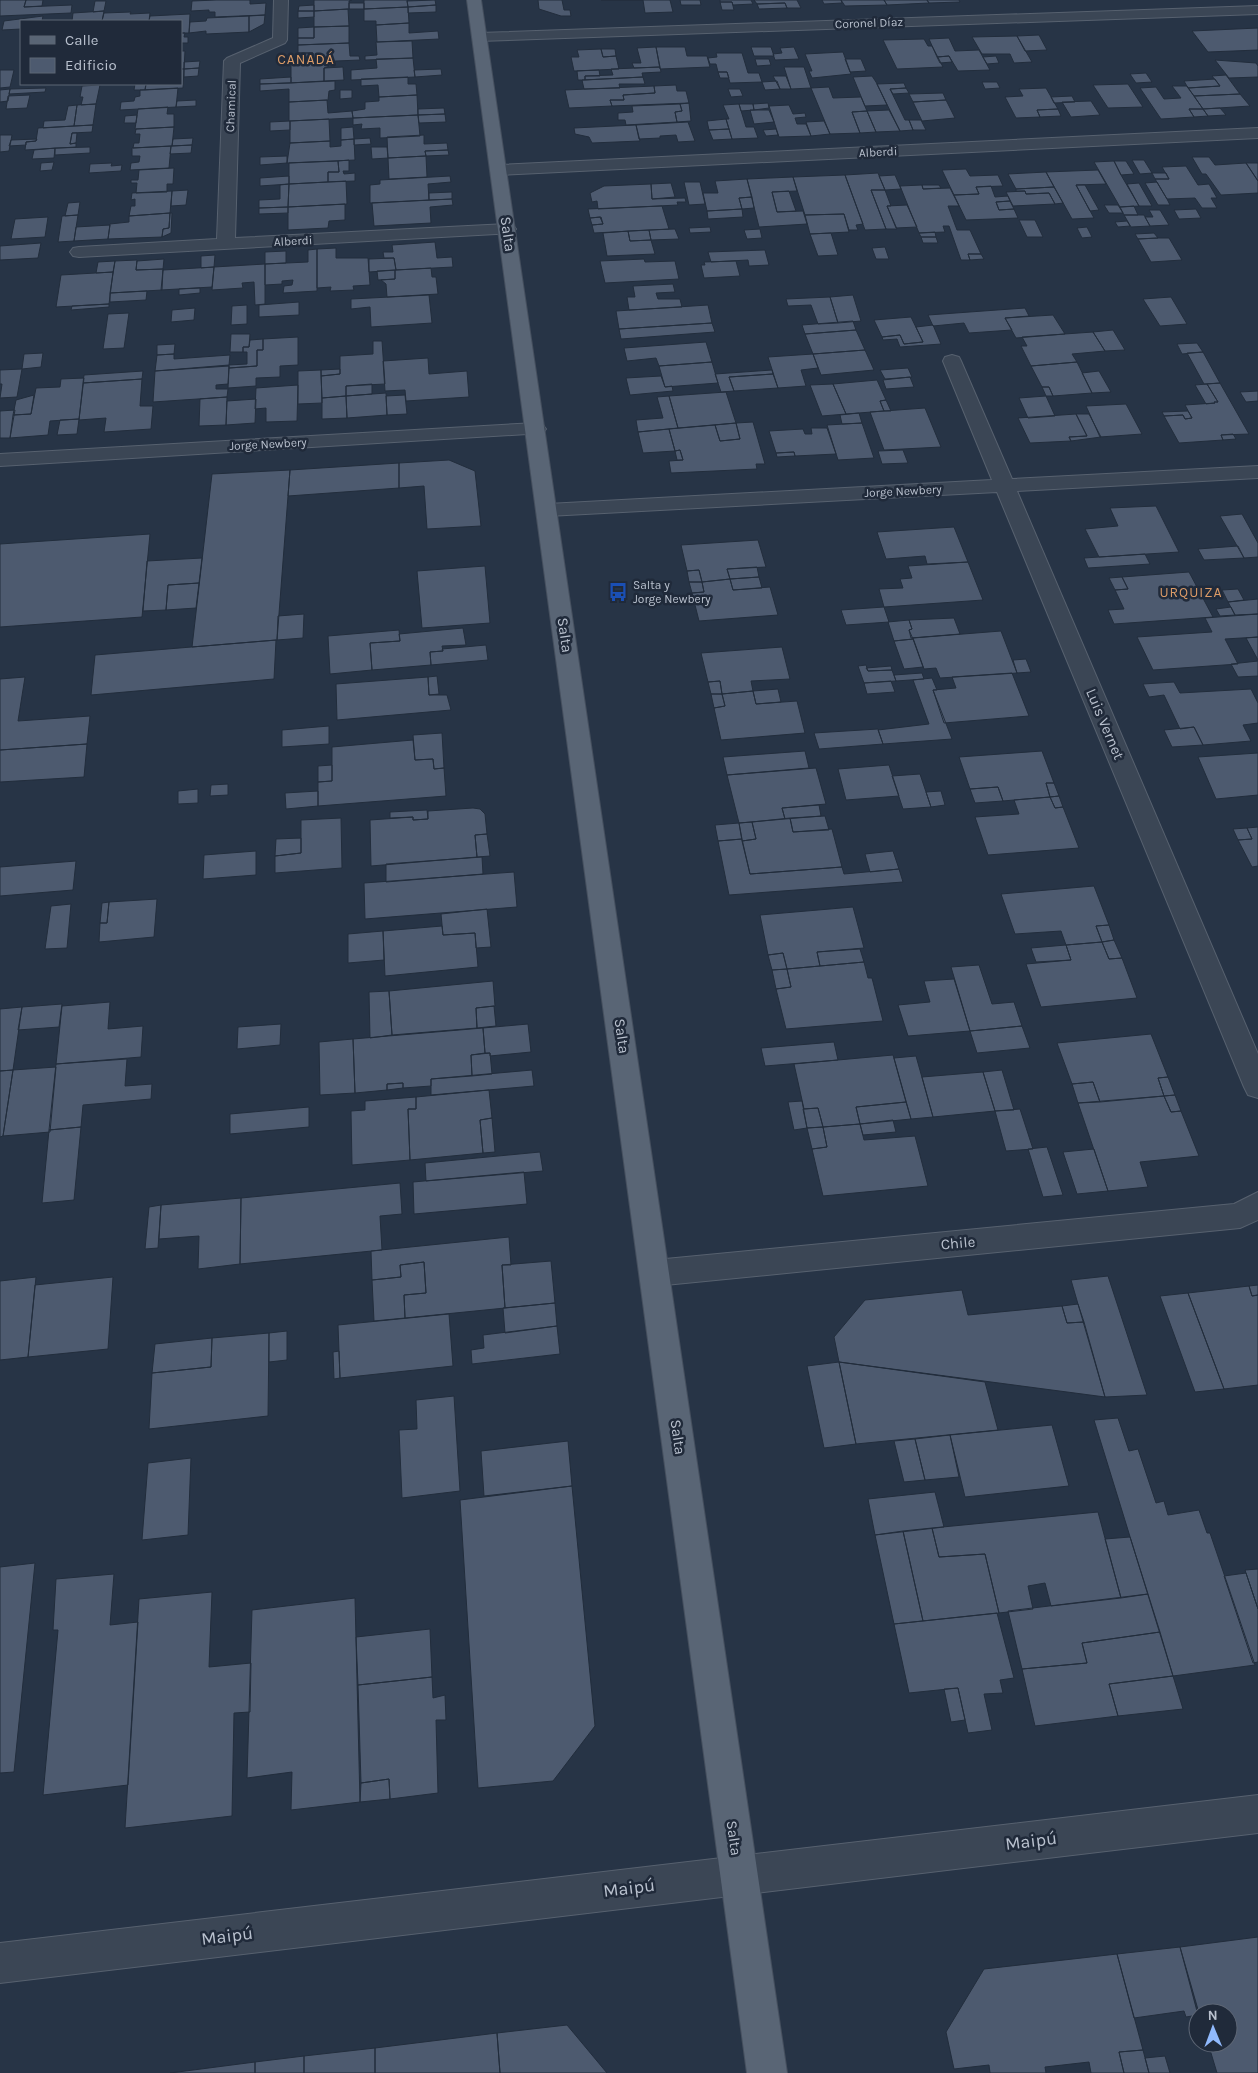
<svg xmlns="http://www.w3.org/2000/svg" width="1258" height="2073" font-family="Karla,sans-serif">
<rect width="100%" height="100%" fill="#273446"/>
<path fill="#4d5a6f" stroke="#222d3c" d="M 0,0 L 26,0 L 24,7 L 72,5 L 71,13 L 0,16 Z
M 26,0 L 43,0 L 42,6 L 24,7 Z
M 216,0 L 250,0 L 250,4 L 266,3 L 265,15 L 215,17 L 215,12 L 209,12 L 209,10 L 191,11 L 192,1 Z
M 314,0 L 352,0 L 349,1 L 349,9 L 314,11 Z
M 364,0 L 407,0 L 408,7 L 364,9 Z
M 435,0 L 436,5 L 408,7 L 407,1 Z
M 538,0 L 562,0 L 564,10 L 570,10 L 571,16 L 561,16 L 539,9 Z
M 601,0 L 670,0 L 673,12 L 645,13 L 643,0 Z
M 680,0 L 700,0 L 701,5 L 681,5 Z
M 720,0 L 751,0 L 753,4 L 733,5 L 732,2 L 720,2 Z
M 754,0 L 797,0 L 801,8 L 787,8 L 785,3 L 757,4 Z
M 822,0 L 841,0 L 842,3 L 824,4 Z
M 841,0 L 884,0 L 887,5 L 845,6 Z
M 884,0 L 927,0 L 929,3 L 887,5 Z
M 927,0 L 959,0 L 960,2 L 929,3 Z
M 95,1 L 106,1 L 104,11 L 93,12 Z
M 720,2 L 732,2 L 734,10 L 722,10 Z
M 349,3 L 364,3 L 364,9 L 349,9 Z
M 785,3 L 787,8 L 759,9 L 757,4 Z
M 314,5 L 314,11 L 298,11 L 299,6 Z
M 436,5 L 436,12 L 408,13 L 408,7 Z
M 408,7 L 409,23 L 376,25 L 376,21 L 364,21 L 364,9 Z
M 348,9 L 349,26 L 314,27 L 314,11 Z
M 104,11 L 102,21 L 72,21 L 73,13 Z
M 298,11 L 314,11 L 314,17 L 298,18 Z
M 131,12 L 130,14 L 150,13 L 149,21 L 102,21 L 104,13 Z
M 190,14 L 189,33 L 181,33 L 181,21 L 149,21 L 150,16 Z
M 265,15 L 264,24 L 249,32 L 249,16 Z
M 43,16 L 42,21 L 21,21 L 21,29 L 2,30 L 4,21 Z
M 249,16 L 249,32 L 206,34 L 206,31 L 189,33 L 190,22 L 206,21 L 207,18 Z
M 409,23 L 409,33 L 438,31 L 439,39 L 377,42 L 376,25 Z
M 349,26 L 349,43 L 298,45 L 298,38 L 314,38 L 314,27 Z
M 314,27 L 314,38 L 298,38 L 298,28 Z
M 1258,28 L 1258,50 L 1208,52 L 1192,31 Z
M 181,33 L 185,33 L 184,37 L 188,37 L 188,43 L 181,43 Z
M 1039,35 L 1047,50 L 1025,51 L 1017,36 Z
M 1017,36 L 1032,62 L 1014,63 L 1010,54 L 982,54 L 972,37 Z
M 949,38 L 955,51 L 979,50 L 990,70 L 958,71 L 949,56 L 937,57 L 929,39 Z
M 924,39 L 928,46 L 932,46 L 943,67 L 897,69 L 883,40 Z
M 412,41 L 413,58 L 365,60 L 365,56 L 377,55 L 376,42 Z
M 349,43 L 350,56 L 359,56 L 360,60 L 312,62 L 313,53 L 298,53 L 298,45 Z
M 656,47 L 660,67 L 634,68 L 632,63 L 641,63 L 637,48 Z
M 656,47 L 685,47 L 687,56 L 707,56 L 710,67 L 660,69 Z
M 751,47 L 771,47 L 774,56 L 754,56 Z
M 794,47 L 799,59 L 775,60 L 773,54 L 782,53 L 780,48 Z
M 601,49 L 615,49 L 616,56 L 603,57 Z
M 601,49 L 603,57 L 616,56 L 619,69 L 574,71 L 571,57 L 579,57 L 577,50 Z
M 181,51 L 185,51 L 184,69 L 181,69 Z
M 843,52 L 851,74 L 812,78 L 809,71 L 812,71 L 805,54 Z
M 298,53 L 313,53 L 313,57 L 298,57 Z
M 716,53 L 742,53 L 748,73 L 759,73 L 762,82 L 730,83 L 727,72 L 718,72 L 716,64 L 710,64 L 708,58 L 717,57 Z
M 949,56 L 952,62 L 940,63 L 937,57 Z
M 996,56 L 999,63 L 987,64 L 983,57 Z
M 413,58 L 415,77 L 351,80 L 351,70 L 377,68 L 376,59 Z
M 755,59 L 769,59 L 771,65 L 757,66 Z
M 845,59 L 861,59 L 866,71 L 850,72 Z
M 1215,60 L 1256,63 L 1258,66 L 1258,77 L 1229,78 Z
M 200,61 L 199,68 L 184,69 L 184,62 Z
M 328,61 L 328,67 L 324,68 L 324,81 L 291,83 L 291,63 Z
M 343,67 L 344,80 L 324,81 L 324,68 Z
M 660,67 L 661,72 L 642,73 L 643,77 L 585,80 L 585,76 L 613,75 L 611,69 Z
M 784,67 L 804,67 L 811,88 L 791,89 Z
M 199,68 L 198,76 L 184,77 L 184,69 Z
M 181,69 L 184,69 L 183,88 L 145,90 L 146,84 L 181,84 Z
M 441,69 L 442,75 L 415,77 L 414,70 Z
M 0,70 L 14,70 L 10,87 L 0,88 Z
M 599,70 L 600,76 L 585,76 L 585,80 L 578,80 L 577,71 Z
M 718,72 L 727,72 L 729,78 L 720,78 Z
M 1146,73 L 1152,82 L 1136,83 L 1130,74 Z
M 1226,75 L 1240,94 L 1194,96 L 1188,88 L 1220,86 L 1212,76 Z
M 773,76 L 786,76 L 791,89 L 780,89 Z
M 872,76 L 876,82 L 887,105 L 865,106 L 853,77 Z
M 291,77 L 291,83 L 260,84 L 260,79 Z
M 408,77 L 408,84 L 416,84 L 417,95 L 379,97 L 378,85 L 361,86 L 361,79 Z
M 643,77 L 645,84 L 619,84 L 620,88 L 584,89 L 582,80 Z
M 1215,79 L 1220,86 L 1188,88 L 1184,81 Z
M 335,81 L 335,90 L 329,91 L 328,100 L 289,102 L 289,89 L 260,91 L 260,84 Z
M 777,81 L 780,89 L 765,90 L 762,82 Z
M 982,82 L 997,82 L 1000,88 L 985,89 Z
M 904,83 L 906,88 L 890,89 L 905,120 L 909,120 L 913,130 L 900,131 L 877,84 Z
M 135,84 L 146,84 L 145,90 L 134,90 Z
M 1128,84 L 1143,107 L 1108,108 L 1093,85 Z
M 100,85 L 96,104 L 81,105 L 83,97 L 80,97 L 82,86 Z
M 676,85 L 677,91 L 686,91 L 689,103 L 612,106 L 610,100 L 624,100 L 623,95 L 655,93 L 654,86 Z
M 654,86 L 655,93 L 623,95 L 624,100 L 610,100 L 612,106 L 569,108 L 565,90 Z
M 1172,86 L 1187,86 L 1203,109 L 1189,109 L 1194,117 L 1161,119 L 1140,88 L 1156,87 L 1164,99 L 1181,98 Z
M 829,87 L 833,98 L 861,97 L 867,111 L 852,112 L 860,133 L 830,134 L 811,88 Z
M 46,88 L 45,92 L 9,94 L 10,89 Z
M 178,88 L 176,107 L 120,110 L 121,102 L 134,101 L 135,97 L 140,96 L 140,90 Z
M 906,88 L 909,93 L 893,94 L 890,89 Z
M 1046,88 L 1058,109 L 1037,110 L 1040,117 L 1016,118 L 1005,97 L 1023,96 L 1019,89 Z
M 10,89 L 8,101 L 0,102 L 0,90 Z
M 728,89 L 740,89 L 743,96 L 731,97 Z
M 340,90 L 352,90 L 352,98 L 340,99 Z
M 943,93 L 946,100 L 913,102 L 909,94 Z
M 1240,94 L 1250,106 L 1203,109 L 1194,96 Z
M 30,95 L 27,108 L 6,109 L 8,96 Z
M 417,95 L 418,115 L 353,118 L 352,111 L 365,109 L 365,102 L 379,101 L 379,97 Z
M 1072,96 L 1075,102 L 1054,103 L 1051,97 Z
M 196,100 L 196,106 L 176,107 L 177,101 Z
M 327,100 L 328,113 L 352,111 L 353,118 L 289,121 L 289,102 Z
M 946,100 L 955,118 L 922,121 L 913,102 Z
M 1091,101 L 1100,115 L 1071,117 L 1062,102 Z
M 689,103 L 691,121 L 677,122 L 675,112 L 682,111 L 680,104 Z
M 768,103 L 769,108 L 754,110 L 753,104 Z
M 96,104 L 93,125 L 74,126 L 77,105 Z
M 680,104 L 682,111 L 675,112 L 677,122 L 626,125 L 625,120 L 618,120 L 618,113 L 633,112 L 632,106 Z
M 739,104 L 746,127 L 754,127 L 758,138 L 732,139 L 726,119 L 729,119 L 723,105 Z
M 739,104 L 753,104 L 754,110 L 741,111 Z
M 77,105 L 74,126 L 43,128 L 44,121 L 65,120 L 68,106 Z
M 789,105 L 793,114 L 805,113 L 806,117 L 795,118 L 797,124 L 806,124 L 811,136 L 779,137 L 769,106 Z
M 168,107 L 167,114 L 174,114 L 174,127 L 135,129 L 138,109 Z
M 444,108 L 445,114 L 418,115 L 418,109 Z
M 1220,108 L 1226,115 L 1208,116 L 1203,109 Z
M 1058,109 L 1061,116 L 1040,117 L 1037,110 Z
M 1189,109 L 1203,109 L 1208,116 L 1194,117 Z
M 750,110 L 769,110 L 774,122 L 754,124 Z
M 889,110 L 900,131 L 876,132 L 867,111 Z
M 867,111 L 876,132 L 860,133 L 852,112 Z
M 445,114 L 446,122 L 419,123 L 418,115 Z
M 137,115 L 136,123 L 124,123 L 125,116 Z
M 418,115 L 420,136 L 380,138 L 380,128 L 361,129 L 362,124 L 353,125 L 353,118 Z
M 329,119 L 330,141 L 290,143 L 290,121 Z
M 726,119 L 729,129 L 709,130 L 707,121 Z
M 909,120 L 921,120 L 926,130 L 913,130 Z
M 290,121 L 290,130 L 270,131 L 270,122 Z
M 824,121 L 830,134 L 811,136 L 806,122 Z
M 688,122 L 695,141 L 678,142 L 676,135 L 660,136 L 660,138 L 639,139 L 636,125 Z
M 93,125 L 92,132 L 72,133 L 70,144 L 76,143 L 76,147 L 25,150 L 26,142 L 36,141 L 38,128 Z
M 636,125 L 640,141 L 592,143 L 589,137 L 575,134 L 574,128 Z
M 174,127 L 172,146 L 133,148 L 134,143 L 139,143 L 140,134 L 135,134 L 136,129 Z
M 353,127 L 354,139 L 341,140 L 341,128 Z
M 729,129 L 732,139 L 713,140 L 709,130 Z
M 776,129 L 778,135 L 766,136 L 763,130 Z
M 72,133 L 77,133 L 76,143 L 70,144 Z
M 0,135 L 12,135 L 9,151 L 0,152 Z
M 424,135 L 424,144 L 447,143 L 448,150 L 425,151 L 426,156 L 388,158 L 387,137 Z
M 193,138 L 192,145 L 172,146 L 173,139 Z
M 370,138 L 371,144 L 354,145 L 354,139 Z
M 37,139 L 36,141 L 26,142 L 26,145 L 9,146 L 11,140 Z
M 354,139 L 355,160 L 287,163 L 290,143 L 330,141 L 330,147 L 341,146 L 341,140 Z
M 192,145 L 191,153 L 170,154 L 171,146 Z
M 171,146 L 169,168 L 130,170 L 131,163 L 139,162 L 140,156 L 132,156 L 132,148 Z
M 90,147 L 90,153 L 55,155 L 55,148 Z
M 371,147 L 387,147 L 388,158 L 372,159 Z
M 55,148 L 54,158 L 32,159 L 34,150 Z
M 448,150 L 449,155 L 426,156 L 425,151 Z
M 287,156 L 287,163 L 260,165 L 260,157 Z
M 426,156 L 427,177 L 389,179 L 388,158 Z
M 1192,157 L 1209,157 L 1215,165 L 1246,163 L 1258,181 L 1258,193 L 1221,195 L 1206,174 L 1202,174 Z
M 349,160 L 349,171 L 343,171 L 344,174 L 355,173 L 355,181 L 328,182 L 328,172 L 339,172 L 338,161 Z
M 1132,160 L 1144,160 L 1152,173 L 1140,174 Z
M 338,161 L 339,172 L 328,172 L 328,182 L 289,184 L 289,163 Z
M 1114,161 L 1121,175 L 1139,206 L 1120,207 L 1094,162 Z
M 1114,161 L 1126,161 L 1134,174 L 1121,175 Z
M 54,162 L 52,170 L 40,171 L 41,163 Z
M 112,163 L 111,166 L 122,165 L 121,171 L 89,173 L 90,164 Z
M 1246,163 L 1258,163 L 1258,181 Z
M 1186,166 L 1198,185 L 1209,184 L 1217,198 L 1211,198 L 1217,208 L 1202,208 L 1195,198 L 1167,199 L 1155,179 L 1169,179 L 1162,167 Z
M 174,168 L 173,184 L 167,184 L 167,192 L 136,193 L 137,183 L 131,183 L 131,180 L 138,180 L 139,170 Z
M 966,169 L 970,176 L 998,175 L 1003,186 L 976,187 L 979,194 L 954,195 L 942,170 Z
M 1098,170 L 1106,184 L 1076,185 L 1094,218 L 1072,219 L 1046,172 Z
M 1046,172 L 1054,187 L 1016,189 L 1008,174 Z
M 878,173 L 885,190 L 871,190 L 886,229 L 865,230 L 845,175 Z
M 1152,173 L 1166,173 L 1169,179 L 1155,179 Z
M 845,175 L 863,224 L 856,225 L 858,230 L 849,230 L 844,214 L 805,215 L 793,177 Z
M 895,175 L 901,189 L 885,190 L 879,176 Z
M 289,176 L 289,184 L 260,186 L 260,178 Z
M 450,176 L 451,182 L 428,184 L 429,200 L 370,203 L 370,185 L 380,184 L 380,180 Z
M 793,177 L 797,191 L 772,192 L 777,212 L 803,211 L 807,224 L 759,227 L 747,179 Z
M 747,179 L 752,197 L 739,198 L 742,209 L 707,211 L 703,193 L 718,193 L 715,181 Z
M 346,181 L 347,204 L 288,207 L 289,184 Z
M 684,182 L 700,182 L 705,204 L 689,205 Z
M 1157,182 L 1167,199 L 1170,205 L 1158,205 L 1145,183 Z
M 671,183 L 675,197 L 652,199 L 651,184 Z
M 1139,183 L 1152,206 L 1139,206 L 1127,184 Z
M 289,184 L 288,207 L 259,208 L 259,200 L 280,199 L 280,185 Z
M 651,184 L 652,199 L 685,198 L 686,202 L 677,202 L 678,205 L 598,209 L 597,201 L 592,202 L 590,193 L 604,186 Z
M 922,185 L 923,189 L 950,188 L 959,206 L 948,206 L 957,230 L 970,230 L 981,254 L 968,254 L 970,260 L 961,260 L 949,226 L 943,226 L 945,232 L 919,233 L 900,186 Z
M 922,185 L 939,185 L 941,188 L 923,189 Z
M 1076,185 L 1085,185 L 1099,210 L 1090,211 Z
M 991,186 L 995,197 L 1008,196 L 1010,201 L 996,202 L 999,210 L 1014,209 L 1018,218 L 966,220 L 954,195 L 979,194 L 976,187 Z
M 1054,187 L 1063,203 L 1055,204 L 1049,193 L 1026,194 L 1025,191 L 1016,191 L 1016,189 Z
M 188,190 L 186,205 L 171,206 L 172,191 Z
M 871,190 L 885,190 L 891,206 L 887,206 L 897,229 L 886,229 Z
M 172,191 L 170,213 L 129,216 L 131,206 L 135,206 L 135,199 L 131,200 L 132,193 Z
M 789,191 L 796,211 L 777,212 L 772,192 Z
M 1025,191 L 1026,194 L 1049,193 L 1055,204 L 1013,206 L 1006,192 Z
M 452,192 L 452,199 L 429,200 L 429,193 Z
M 752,197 L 754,208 L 742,209 L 739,198 Z
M 452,199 L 453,205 L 430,207 L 431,223 L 374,226 L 372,203 Z
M 1010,201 L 1014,209 L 999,210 L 996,202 Z
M 80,202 L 78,215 L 65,216 L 68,203 Z
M 345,204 L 345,220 L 329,221 L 328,228 L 288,230 L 288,207 Z
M 907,205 L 917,227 L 896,228 L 887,206 Z
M 1104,205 L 1118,205 L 1123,213 L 1109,213 Z
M 662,206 L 669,229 L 594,233 L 592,225 L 603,224 L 601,217 L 590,218 L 588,209 Z
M 1134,206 L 1138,215 L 1124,215 L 1120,207 Z
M 288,207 L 288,213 L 259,214 L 259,208 Z
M 742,209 L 743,217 L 708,219 L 707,211 Z
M 1196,209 L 1201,218 L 1179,219 L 1174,210 Z
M 1149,210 L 1160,210 L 1169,225 L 1150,226 L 1145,217 L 1153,217 Z
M 170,213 L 169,228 L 163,229 L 162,237 L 108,239 L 110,224 L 129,222 L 129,216 Z
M 170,213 L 172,213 L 171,233 L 162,237 L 163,229 L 169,228 Z
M 844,214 L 849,232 L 810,234 L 805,215 Z
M 78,215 L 74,241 L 58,242 L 62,216 Z
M 1124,215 L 1144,215 L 1150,226 L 1131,227 Z
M 48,217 L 45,237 L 11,239 L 15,219 Z
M 600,217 L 603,224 L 592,225 L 590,218 Z
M 1019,220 L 1035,220 L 1043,237 L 1027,237 Z
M 1127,221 L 1130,226 L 1118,227 L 1115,222 Z
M 110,225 L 108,239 L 74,241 L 76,227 Z
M 710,227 L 711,232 L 690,233 L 689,228 Z
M 1087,227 L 1092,237 L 1082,238 L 1077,228 Z
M 675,229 L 679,239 L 651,240 L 649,230 Z
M 760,229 L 762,238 L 747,239 L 744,230 Z
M 649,230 L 651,240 L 630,241 L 628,231 Z
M 628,231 L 630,241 L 651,240 L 655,254 L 607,256 L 603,233 Z
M 935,232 L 936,237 L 921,237 L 919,233 Z
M 831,233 L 838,255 L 818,256 L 810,234 Z
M 1154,233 L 1158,238 L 1138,239 L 1135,234 Z
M 921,237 L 936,237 L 938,243 L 923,243 Z
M 1158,238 L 1169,238 L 1182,260 L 1151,262 L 1138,239 Z
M 435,242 L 437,258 L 452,257 L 453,267 L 396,270 L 394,258 L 384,258 L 383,252 L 393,252 L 392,245 Z
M 41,243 L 38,258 L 0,260 L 0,246 Z
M 885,247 L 889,259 L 876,259 L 872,248 Z
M 336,248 L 336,258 L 368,258 L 370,285 L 353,286 L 354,290 L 330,291 L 331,287 L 317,288 L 317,249 Z
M 317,249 L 317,291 L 283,293 L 284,286 L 292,285 L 293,280 L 282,281 L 282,284 L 265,285 L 265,264 L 308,262 L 308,250 Z
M 765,250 L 769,265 L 749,266 L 748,260 L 711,262 L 708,252 Z
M 286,251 L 286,263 L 265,264 L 265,252 Z
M 968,254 L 981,254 L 984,259 L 970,260 Z
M 215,255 L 214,267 L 201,268 L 201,256 Z
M 394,258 L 396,270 L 369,272 L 369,259 Z
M 164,259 L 163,269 L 136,270 L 137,261 Z
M 644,259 L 645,262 L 675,261 L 679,279 L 605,283 L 600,261 Z
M 137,260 L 136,270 L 163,269 L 162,290 L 110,293 L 115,261 Z
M 115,261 L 113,272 L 96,273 L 98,262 Z
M 736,261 L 740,276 L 704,278 L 701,265 L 705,265 L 704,262 Z
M 265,264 L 265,304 L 255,305 L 254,282 L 242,283 L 243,288 L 212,290 L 214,267 Z
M 214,267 L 212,287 L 161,290 L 163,270 Z
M 431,268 L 432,277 L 436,277 L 438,294 L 387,297 L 386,284 L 381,280 L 395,279 L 395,270 Z
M 395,270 L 395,279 L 378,280 L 377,271 Z
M 113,272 L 109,304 L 56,307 L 61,275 Z
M 673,284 L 675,292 L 656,293 L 658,299 L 680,299 L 682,307 L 629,310 L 627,297 L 635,297 L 633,286 Z
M 200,288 L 200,293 L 179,295 L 179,289 Z
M 147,291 L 146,300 L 110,302 L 110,293 Z
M 429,295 L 432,323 L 371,327 L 370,307 L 351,309 L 351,299 Z
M 853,295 L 861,321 L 838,323 L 830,297 Z
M 830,297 L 838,323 L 818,324 L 811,305 L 788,306 L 786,299 Z
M 1171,297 L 1187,324 L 1160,326 L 1143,299 Z
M 299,302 L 299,315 L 259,317 L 259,305 Z
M 109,304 L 109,307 L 71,310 L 72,306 Z
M 247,305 L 247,324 L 231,325 L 232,306 Z
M 708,305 L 712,323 L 619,329 L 616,311 Z
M 195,308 L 194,320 L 171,322 L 172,310 Z
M 1025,308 L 1029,316 L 1005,318 L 1012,330 L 969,333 L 964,323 L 933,326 L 928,315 Z
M 129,313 L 124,348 L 103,349 L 108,314 Z
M 1053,315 L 1065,334 L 1016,338 L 1005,318 Z
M 911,317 L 923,342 L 904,344 L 900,335 L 882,337 L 874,320 Z
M 853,321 L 856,330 L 805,334 L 802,325 Z
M 712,323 L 715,332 L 621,339 L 619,329 Z
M 933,325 L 941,344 L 900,347 L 897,339 L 883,340 L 882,337 L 900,335 L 904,344 L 923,342 L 916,327 Z
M 856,330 L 865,350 L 813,354 L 805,334 Z
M 1113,330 L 1125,350 L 1105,351 L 1093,332 Z
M 1093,332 L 1105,351 L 1072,354 L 1077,362 L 1031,366 L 1021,346 L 1027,346 L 1022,337 Z
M 231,334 L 250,334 L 249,347 L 243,347 L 243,352 L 230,352 Z
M 298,337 L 298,365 L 280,366 L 280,377 L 256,378 L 256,386 L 228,388 L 229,368 L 257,366 L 257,350 L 263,350 L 263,339 Z
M 263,339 L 263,350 L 257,350 L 257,366 L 229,368 L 229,365 L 247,364 L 247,352 L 243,352 L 243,347 L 249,347 L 250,340 Z
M 373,341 L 382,341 L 385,384 L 346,386 L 346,396 L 386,393 L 387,415 L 347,418 L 346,396 L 322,398 L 321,376 L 340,374 L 340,356 L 373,354 Z
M 706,342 L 712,362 L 659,366 L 656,358 L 627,361 L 624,348 Z
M 1197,343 L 1203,352 L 1182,354 L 1177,344 Z
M 175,344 L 174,354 L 157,355 L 157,345 Z
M 865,350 L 874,370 L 821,375 L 813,354 Z
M 1203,352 L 1220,383 L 1204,384 L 1187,353 Z
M 43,353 L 41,367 L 22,369 L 24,354 Z
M 174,354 L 174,359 L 230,355 L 229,365 L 155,371 L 157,355 Z
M 813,354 L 818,368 L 801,370 L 806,386 L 778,388 L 768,357 Z
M 428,358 L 429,374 L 467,371 L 469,397 L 406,401 L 405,390 L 385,391 L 383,361 Z
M 712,362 L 718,383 L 665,387 L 659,366 Z
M 1077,362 L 1092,393 L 1053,396 L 1049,387 L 1042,387 L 1031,366 Z
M 229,366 L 228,384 L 216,385 L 216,389 L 228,389 L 227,397 L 153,402 L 155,371 Z
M 908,368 L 912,377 L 885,379 L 880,370 Z
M 22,369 L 17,397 L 0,398 L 2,384 L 0,384 L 0,370 Z
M 340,369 L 340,374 L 321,376 L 321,370 Z
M 321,370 L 322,403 L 298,404 L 298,371 Z
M 772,370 L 773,374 L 729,377 L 734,391 L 721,392 L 715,374 Z
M 143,371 L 142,379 L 83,383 L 84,375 Z
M 1099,371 L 1111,392 L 1092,393 L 1082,373 Z
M 773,374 L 778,388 L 734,391 L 729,377 Z
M 661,376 L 665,387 L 672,386 L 673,391 L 630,395 L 626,378 Z
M 910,377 L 914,387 L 886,389 L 883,380 Z
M 84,378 L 79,419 L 50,421 L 48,435 L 10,438 L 13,415 L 31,414 L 36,388 L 60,387 L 61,379 Z
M 142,379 L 140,406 L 153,406 L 151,429 L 104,432 L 106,418 L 79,420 L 83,383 Z
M 877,380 L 886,400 L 880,401 L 884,411 L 846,414 L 833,384 Z
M 1220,383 L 1249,434 L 1221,435 L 1223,440 L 1179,443 L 1164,416 L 1183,415 L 1185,419 L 1192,418 L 1185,405 L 1215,403 L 1214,402 L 1218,402 L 1207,384 Z
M 372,384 L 372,394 L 346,396 L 346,386 Z
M 833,384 L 846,414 L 822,416 L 810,385 Z
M 1207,384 L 1218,402 L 1214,402 L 1215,403 L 1206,404 L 1195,385 Z
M 298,385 L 297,421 L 266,422 L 266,408 L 255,409 L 256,388 Z
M 1042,387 L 1049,387 L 1053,396 L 1046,396 Z
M 1258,391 L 1258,401 L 1246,402 L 1240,392 Z
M 726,392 L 736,423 L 678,428 L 669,396 Z
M 34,395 L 31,414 L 13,415 L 16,400 Z
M 405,395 L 407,414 L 387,415 L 386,396 Z
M 346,396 L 347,418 L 322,419 L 322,398 Z
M 669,396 L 678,428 L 638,432 L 636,420 L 663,418 L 657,397 Z
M 1046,396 L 1055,416 L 1028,418 L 1019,398 Z
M 227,397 L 226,425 L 199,426 L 200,399 Z
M 256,399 L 255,423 L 226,425 L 227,401 Z
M 886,400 L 891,411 L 884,411 L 880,401 Z
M 1126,404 L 1142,434 L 1100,437 L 1086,406 Z
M 925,408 L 941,447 L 884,450 L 870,412 Z
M 15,410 L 10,438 L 0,438 L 0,411 Z
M 1188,411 L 1192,418 L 1185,419 L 1183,415 L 1164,416 L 1162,412 Z
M 859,413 L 862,423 L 842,424 L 840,415 Z
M 1076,414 L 1089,414 L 1101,437 L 1071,441 L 1069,437 L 1087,436 Z
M 1076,414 L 1087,436 L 1069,437 L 1071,441 L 1030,443 L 1018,418 Z
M 79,419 L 77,434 L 57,435 L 60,420 Z
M 753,422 L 765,464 L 756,464 L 757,469 L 671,473 L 669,461 L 683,460 L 680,450 L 675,451 L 669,429 L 715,425 L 720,441 L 740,439 L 736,423 Z
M 736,423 L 740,439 L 720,441 L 715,425 Z
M 862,423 L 874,458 L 838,460 L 827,425 Z
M 811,428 L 827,428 L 836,454 L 795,456 L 794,452 L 776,453 L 769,431 L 803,429 L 805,434 L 812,434 Z
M 669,429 L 675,451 L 643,453 L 638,432 Z
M 1233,434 L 1236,439 L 1223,440 L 1221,435 Z
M 680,450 L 683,460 L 677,460 L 675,451 Z
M 903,450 L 908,463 L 882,464 L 878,451 Z
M 794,452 L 795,456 L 777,457 L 776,453 Z
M 449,460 L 475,471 L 481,526 L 427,529 L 424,486 L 399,488 L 399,463 Z
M 399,463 L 399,488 L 288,496 L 290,470 Z
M 290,470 L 277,640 L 192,647 L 212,474 Z
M 1156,506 L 1179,552 L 1099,557 L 1085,529 L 1118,526 L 1110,508 Z
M 1242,514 L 1258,543 L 1258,557 L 1244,558 L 1220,516 Z
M 954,527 L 968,562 L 927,564 L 925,556 L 886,559 L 877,532 Z
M 150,534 L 142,617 L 0,627 L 0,544 Z
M 758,540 L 766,567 L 727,569 L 730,579 L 702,582 L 699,570 L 687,571 L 681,545 Z
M 1238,546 L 1244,558 L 1204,560 L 1198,549 Z
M 1145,554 L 1150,564 L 1088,568 L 1084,558 Z
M 202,558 L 199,583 L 168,585 L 166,610 L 143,611 L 147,561 Z
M 968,562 L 983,600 L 884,607 L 879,589 L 903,588 L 900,579 L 912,578 L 908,566 Z
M 485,566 L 490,623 L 422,628 L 417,571 Z
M 757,567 L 759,577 L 730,579 L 727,569 Z
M 699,570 L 702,582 L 689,582 L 687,571 Z
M 1189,572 L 1213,617 L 1114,624 L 1108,610 L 1124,609 L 1115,590 L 1128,589 L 1122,577 Z
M 759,577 L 762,588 L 733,590 L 730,579 Z
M 1122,577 L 1128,589 L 1115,590 L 1109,578 Z
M 730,579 L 733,590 L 770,587 L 778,615 L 699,621 L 692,593 L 704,592 L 702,582 Z
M 689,582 L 702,582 L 704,592 L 692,593 Z
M 199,583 L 196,608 L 166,610 L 168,585 Z
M 1238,589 L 1244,600 L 1228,602 L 1222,590 Z
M 1258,599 L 1258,614 L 1235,615 L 1228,602 Z
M 884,607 L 889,622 L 846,625 L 841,610 Z
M 1231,607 L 1235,615 L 1220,616 L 1216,609 Z
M 304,614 L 303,638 L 277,640 L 278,616 Z
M 1258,614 L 1258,637 L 1225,639 L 1238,664 L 1153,670 L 1137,637 L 1212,632 L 1205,618 Z
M 954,618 L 960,634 L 911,638 L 909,630 L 912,629 L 909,620 Z
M 909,620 L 912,629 L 909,630 L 913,639 L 894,641 L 888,622 Z
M 463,628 L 466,645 L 442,646 L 443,651 L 430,652 L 431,665 L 372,670 L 370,643 L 400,641 L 399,634 Z
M 399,630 L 400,641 L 370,643 L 372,670 L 330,674 L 328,636 Z
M 1001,631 L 1017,673 L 940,678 L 936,668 L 924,669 L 913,638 Z
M 1258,637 L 1258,660 L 1246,638 Z
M 913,639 L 923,667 L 904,669 L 894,641 Z
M 276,640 L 274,679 L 91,695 L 95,655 Z
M 486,645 L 488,660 L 431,665 L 430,652 L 443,651 L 442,649 Z
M 782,647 L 790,679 L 751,681 L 753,691 L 722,694 L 720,681 L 708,682 L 701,653 Z
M 1026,659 L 1031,672 L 1017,673 L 1013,660 Z
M 1258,661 L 1258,676 L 1238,677 L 1231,664 Z
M 866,665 L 868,671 L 892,670 L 896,681 L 864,683 L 858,666 Z
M 891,666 L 892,670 L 868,671 L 866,668 Z
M 922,673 L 924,679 L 896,681 L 894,675 Z
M 1012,673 L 1029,716 L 944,723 L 933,690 L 956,688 L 952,677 Z
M 437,676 L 439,694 L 429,695 L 428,677 Z
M 25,677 L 18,721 L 90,716 L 87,744 L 0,750 L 0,679 Z
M 428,677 L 429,695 L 447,695 L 451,710 L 337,720 L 336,684 Z
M 932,678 L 937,690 L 933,690 L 952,739 L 883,744 L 878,730 L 929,724 L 913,680 Z
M 720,681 L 722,694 L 711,694 L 708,682 Z
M 891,681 L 895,692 L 867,694 L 864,683 Z
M 1174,682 L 1180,693 L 1251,689 L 1258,703 L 1258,723 L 1243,725 L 1251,741 L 1203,745 L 1194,727 L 1180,729 L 1164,695 L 1149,697 L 1143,684 Z
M 778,689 L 781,702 L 756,704 L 753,691 Z
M 753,691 L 756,704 L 797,701 L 805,733 L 721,740 L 714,708 L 725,706 L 722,694 Z
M 711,694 L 722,694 L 725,706 L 714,708 Z
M 329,726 L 329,744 L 282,747 L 282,730 Z
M 1194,727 L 1203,745 L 1172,747 L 1164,730 Z
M 878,729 L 883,744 L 819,749 L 814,733 Z
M 442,733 L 444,768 L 434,769 L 433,759 L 415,760 L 413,735 Z
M 413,740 L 415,760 L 433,759 L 434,769 L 444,768 L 446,796 L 318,806 L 318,782 L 332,781 L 332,747 Z
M 87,744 L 84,777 L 0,782 L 0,750 Z
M 805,751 L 809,768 L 727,775 L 723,757 Z
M 1042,751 L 1054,783 L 1046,783 L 1050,797 L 1014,800 L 1003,801 L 998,787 L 970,789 L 959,757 Z
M 1258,753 L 1258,795 L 1216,799 L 1198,757 Z
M 332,765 L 332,781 L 318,782 L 318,766 Z
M 889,765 L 899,796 L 846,800 L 838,769 Z
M 816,768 L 826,804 L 782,808 L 785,819 L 739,823 L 727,775 Z
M 920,774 L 931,807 L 903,809 L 892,776 Z
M 1046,783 L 1054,783 L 1059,796 L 1050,797 Z
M 228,784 L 228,795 L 210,796 L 211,785 Z
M 998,787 L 1003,801 L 975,803 L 970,789 Z
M 198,789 L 198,803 L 178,804 L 178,791 Z
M 318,791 L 318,806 L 286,809 L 285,793 Z
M 941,791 L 945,805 L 931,807 L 926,792 Z
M 1059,796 L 1063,807 L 1055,808 L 1050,797 Z
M 1050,797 L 1055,808 L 1063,807 L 1079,848 L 988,855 L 975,817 L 1019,814 L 1014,800 Z
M 819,805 L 821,816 L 785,819 L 782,808 Z
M 473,808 L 480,809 L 485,814 L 487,834 L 475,835 L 477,857 L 371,866 L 370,820 L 413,817 L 413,820 L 428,819 L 428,811 Z
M 427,810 L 428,819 L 413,820 L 413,817 L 390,818 L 390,812 Z
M 825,816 L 829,830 L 793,832 L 790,818 Z
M 341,818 L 342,868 L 275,873 L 275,856 L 301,853 L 301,820 Z
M 790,818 L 793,832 L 832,829 L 842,867 L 750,874 L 742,841 L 756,839 L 752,822 Z
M 752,822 L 756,839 L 742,841 L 739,823 Z
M 739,823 L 742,839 L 718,841 L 715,825 Z
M 1258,827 L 1258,866 L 1252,867 L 1238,840 L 1252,839 L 1247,828 Z
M 1247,828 L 1252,839 L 1238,840 L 1233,829 Z
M 487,834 L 490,856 L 477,857 L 475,835 Z
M 301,838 L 301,853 L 275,856 L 276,839 Z
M 742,839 L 750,874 L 842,867 L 844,874 L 899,869 L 903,882 L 729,895 L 718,841 Z
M 256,851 L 256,875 L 203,879 L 204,855 Z
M 893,851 L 899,869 L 870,872 L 865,854 Z
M 482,857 L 483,874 L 386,882 L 386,864 Z
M 76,861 L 73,890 L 0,896 L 0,867 Z
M 514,872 L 517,907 L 365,919 L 364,883 Z
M 1094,886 L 1109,925 L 1096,926 L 1102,942 L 1066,945 L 1061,931 L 1015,934 L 1001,894 Z
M 157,899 L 154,937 L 99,942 L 100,923 L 107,923 L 109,902 Z
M 109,902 L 107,923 L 100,923 L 102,903 Z
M 71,904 L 67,948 L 45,949 L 51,906 Z
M 853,907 L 864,948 L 817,952 L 820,966 L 787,969 L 783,953 L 768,955 L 760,915 Z
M 487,909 L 491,947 L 476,948 L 475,933 L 443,935 L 441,914 Z
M 1109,925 L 1114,940 L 1102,942 L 1096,926 Z
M 442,926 L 443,935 L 475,933 L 478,967 L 385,976 L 383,931 Z
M 383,931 L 384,960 L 348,963 L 348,934 Z
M 1114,940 L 1122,958 L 1109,959 L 1102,942 Z
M 1102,942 L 1109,959 L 1122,958 L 1137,998 L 1041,1007 L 1026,964 L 1071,960 L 1066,945 Z
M 1066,945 L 1071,960 L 1036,962 L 1031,948 Z
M 860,949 L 864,962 L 820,966 L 817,952 Z
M 783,953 L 787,969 L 772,970 L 768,955 Z
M 864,962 L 868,978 L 872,978 L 883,1021 L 786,1029 L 776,989 L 791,987 L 787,969 Z
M 979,965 L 992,1004 L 1014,1002 L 1022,1026 L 970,1031 L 951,967 Z
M 787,969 L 791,987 L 776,989 L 772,970 Z
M 954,979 L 970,1031 L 908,1036 L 898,1005 L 930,1002 L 924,981 Z
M 493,981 L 495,1006 L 476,1008 L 477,1028 L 392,1035 L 389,991 Z
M 389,991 L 392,1035 L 370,1038 L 369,992 Z
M 110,1002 L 108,1029 L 143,1026 L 141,1057 L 56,1064 L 62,1006 Z
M 62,1004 L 59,1027 L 18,1030 L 22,1007 Z
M 494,1006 L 496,1026 L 477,1028 L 476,1008 Z
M 22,1007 L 13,1070 L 0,1071 L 0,1009 Z
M 281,1024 L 280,1045 L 237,1049 L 238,1027 Z
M 528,1024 L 531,1052 L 490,1056 L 490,1053 L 485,1053 L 483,1028 Z
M 1022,1026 L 1030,1048 L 977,1053 L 970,1031 Z
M 483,1028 L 485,1053 L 471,1055 L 472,1076 L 431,1079 L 431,1086 L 403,1088 L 403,1083 L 387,1084 L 387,1090 L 355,1093 L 353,1039 Z
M 1151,1034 L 1168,1077 L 1158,1078 L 1164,1096 L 1100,1102 L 1093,1082 L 1072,1084 L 1057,1043 Z
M 353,1039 L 355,1093 L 320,1095 L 319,1042 Z
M 834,1042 L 838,1060 L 765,1066 L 761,1048 Z
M 490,1053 L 492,1074 L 472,1076 L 471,1055 Z
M 893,1055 L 906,1102 L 856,1107 L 860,1124 L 823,1127 L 818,1108 L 804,1109 L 794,1064 Z
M 916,1056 L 933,1117 L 911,1119 L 894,1058 Z
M 127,1059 L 125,1086 L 152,1084 L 151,1099 L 83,1105 L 81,1127 L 49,1130 L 56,1064 Z
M 56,1067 L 50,1132 L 3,1136 L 13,1070 Z
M 13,1070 L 3,1136 L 0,1137 L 0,1071 Z
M 532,1070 L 534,1086 L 431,1095 L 431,1079 Z
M 1002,1070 L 1014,1110 L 995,1111 L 983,1072 Z
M 983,1072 L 995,1111 L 933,1117 L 922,1077 Z
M 1168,1077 L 1175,1095 L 1164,1096 L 1158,1078 Z
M 1093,1082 L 1100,1102 L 1078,1103 L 1072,1084 Z
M 403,1083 L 403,1088 L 387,1090 L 387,1084 Z
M 489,1090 L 492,1118 L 480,1120 L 483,1153 L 410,1160 L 408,1109 L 416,1109 L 416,1097 Z
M 1175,1095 L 1181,1111 L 1171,1112 L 1164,1096 Z
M 1164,1096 L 1171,1112 L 1181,1111 L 1199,1156 L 1140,1162 L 1148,1187 L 1108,1191 L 1078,1103 Z
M 416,1097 L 416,1109 L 408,1109 L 410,1160 L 352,1165 L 351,1111 L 365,1110 L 365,1101 Z
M 802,1101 L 807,1128 L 794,1130 L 788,1102 Z
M 906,1102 L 911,1119 L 860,1124 L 856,1107 Z
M 309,1107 L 309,1127 L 230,1134 L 230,1114 Z
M 818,1108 L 823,1127 L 807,1128 L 803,1109 Z
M 1020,1109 L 1033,1149 L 1006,1151 L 995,1111 Z
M 492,1118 L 495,1152 L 483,1153 L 480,1120 Z
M 893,1120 L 896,1132 L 863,1135 L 860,1124 Z
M 860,1124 L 864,1140 L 915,1136 L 928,1186 L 823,1196 L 812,1149 L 827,1147 L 823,1127 Z
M 81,1127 L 74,1200 L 42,1203 L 49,1130 Z
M 823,1127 L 827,1147 L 812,1149 L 807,1128 Z
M 1047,1147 L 1063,1195 L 1043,1197 L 1028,1149 Z
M 1094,1149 L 1108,1191 L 1077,1194 L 1063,1152 Z
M 540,1152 L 543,1171 L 426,1181 L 425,1163 Z
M 524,1172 L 527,1204 L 414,1214 L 413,1182 Z
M 400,1183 L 402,1214 L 380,1216 L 382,1250 L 240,1264 L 241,1198 Z
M 241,1198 L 240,1264 L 198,1269 L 199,1236 L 159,1239 L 161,1205 Z
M 161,1205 L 158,1248 L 145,1249 L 149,1207 Z
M 509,1237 L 511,1265 L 502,1265 L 505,1308 L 405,1318 L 404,1295 L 426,1293 L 424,1262 L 400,1265 L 401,1277 L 372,1280 L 371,1251 Z
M 551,1261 L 555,1303 L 505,1308 L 502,1265 Z
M 424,1262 L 426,1293 L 404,1295 L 405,1318 L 374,1321 L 372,1280 L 401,1277 L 400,1265 Z
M 1108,1276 L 1147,1395 L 1105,1397 L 1071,1280 Z
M 36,1277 L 28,1357 L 0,1360 L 0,1281 Z
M 113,1277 L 108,1349 L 28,1357 L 35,1285 Z
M 1258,1285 L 1258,1295 L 1252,1296 L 1249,1286 Z
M 1249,1286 L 1252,1296 L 1258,1295 L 1258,1385 L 1224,1389 L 1188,1293 Z
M 962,1290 L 968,1315 L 1062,1306 L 1067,1323 L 1084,1322 L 1105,1397 L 839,1362 L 834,1337 L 865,1300 Z
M 1188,1293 L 1224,1389 L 1195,1392 L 1160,1296 Z
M 555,1303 L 557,1326 L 505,1333 L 503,1308 Z
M 1078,1304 L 1084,1322 L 1067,1323 L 1062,1306 Z
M 449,1314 L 453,1366 L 340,1378 L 338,1325 Z
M 557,1326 L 560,1354 L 472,1364 L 471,1350 L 484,1348 L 483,1335 Z
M 287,1331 L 287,1360 L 269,1362 L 269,1333 Z
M 269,1333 L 268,1416 L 149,1429 L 152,1373 L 211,1367 L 212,1338 Z
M 212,1338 L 211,1367 L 152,1373 L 155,1344 Z
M 339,1351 L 340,1378 L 334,1379 L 333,1352 Z
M 839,1362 L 856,1444 L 824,1448 L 807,1366 Z
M 839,1362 L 985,1382 L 998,1430 L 856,1444 Z
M 454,1396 L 460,1491 L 402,1498 L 399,1430 L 417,1429 L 416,1400 Z
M 1118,1418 L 1129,1451 L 1138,1449 L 1156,1503 L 1164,1501 L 1168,1515 L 1199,1510 L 1207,1533 L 1210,1533 L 1255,1665 L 1173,1676 L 1094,1420 Z
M 1052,1425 L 1069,1486 L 965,1497 L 950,1435 Z
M 950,1435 L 959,1477 L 925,1480 L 915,1439 Z
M 915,1439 L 925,1480 L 904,1482 L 894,1441 Z
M 568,1441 L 572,1486 L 484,1496 L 481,1451 Z
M 191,1458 L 188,1535 L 142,1540 L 148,1463 Z
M 572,1486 L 595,1726 L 553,1781 L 478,1788 L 460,1500 Z
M 935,1492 L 944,1527 L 875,1535 L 868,1499 Z
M 1098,1512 L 1121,1598 L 1051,1606 L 1045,1583 L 1028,1586 L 1033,1609 L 999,1613 L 985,1554 L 939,1557 L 932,1528 Z
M 932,1528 L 939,1557 L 985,1554 L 999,1613 L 923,1621 L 903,1531 Z
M 903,1531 L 923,1621 L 894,1624 L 875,1535 Z
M 1130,1537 L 1148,1594 L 1121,1598 L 1105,1539 Z
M 35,1563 L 14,1772 L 0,1773 L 0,1567 Z
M 1258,1569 L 1258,1609 L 1245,1570 Z
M 1246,1573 L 1258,1609 L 1258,1662 L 1253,1663 L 1224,1576 Z
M 114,1574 L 110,1625 L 138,1622 L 128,1785 L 43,1795 L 58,1630 L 53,1630 L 56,1579 Z
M 212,1592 L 209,1667 L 251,1663 L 250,1712 L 234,1713 L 232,1816 L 125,1828 L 139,1599 Z
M 1148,1594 L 1160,1632 L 1082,1643 L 1087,1663 L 1022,1669 L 1008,1611 Z
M 355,1598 L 360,1802 L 291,1810 L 292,1772 L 247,1778 L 252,1610 Z
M 997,1613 L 1014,1678 L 1000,1680 L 1003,1693 L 984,1694 L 992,1730 L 968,1733 L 958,1688 L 909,1693 L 894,1624 Z
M 430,1629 L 432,1677 L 358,1685 L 356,1637 Z
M 1160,1632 L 1173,1676 L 1109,1684 L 1118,1716 L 1035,1726 L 1022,1669 L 1087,1663 L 1082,1643 Z
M 1173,1676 L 1183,1709 L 1118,1716 L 1109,1684 Z
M 432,1677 L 433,1698 L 445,1695 L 446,1720 L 436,1720 L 438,1793 L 390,1799 L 389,1779 L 361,1783 L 358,1685 Z
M 958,1688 L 965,1720 L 951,1722 L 944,1689 Z
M 389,1779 L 390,1799 L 360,1802 L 361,1783 Z
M 1258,1937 L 1258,2073 L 1217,2073 L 1208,2043 L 1228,2043 L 1228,2013 L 1199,2013 L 1180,1947 Z
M 1180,1947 L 1198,2015 L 1186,2017 L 1184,2011 L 1134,2018 L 1117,1954 Z
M 1117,1954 L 1143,2050 L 1119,2052 L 1124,2073 L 1091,2073 L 1089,2062 L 1045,2067 L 1046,2073 L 990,2073 L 989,2065 L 954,2069 L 946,2032 L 984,1969 Z
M 567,2025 L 607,2073 L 500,2073 L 497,2033 Z
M 497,2033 L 500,2073 L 375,2073 L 375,2048 Z
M 375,2048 L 375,2073 L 304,2073 L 304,2056 Z
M 1143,2050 L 1149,2073 L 1124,2073 L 1119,2052 Z
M 304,2056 L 304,2073 L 255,2073 L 255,2062 Z
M 1165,2056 L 1170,2073 L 1149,2073 L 1145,2058 Z
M 255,2062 L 255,2073 L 170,2073 Z"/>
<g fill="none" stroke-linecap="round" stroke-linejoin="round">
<g stroke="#57616f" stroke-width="2">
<path id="minor" d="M 274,0 L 288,0 L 287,40 L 285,43 L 240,63 L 235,238 L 507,224 L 513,225 L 516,229 L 513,233 L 79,257 L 73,256 L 70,252 L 73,248 L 79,247 L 217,239 L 224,61 L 227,58 L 273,38 Z
M 1258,6 L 1258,14 L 479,41 L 472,37 L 479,33 Z
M 1258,128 L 1258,138 L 499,175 L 493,174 L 491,170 L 493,166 L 499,165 Z
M 952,355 L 959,357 L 961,361 L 1012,479 L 1258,466 L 1258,478 L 1017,491 L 1258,1054 L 1258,1098 L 1248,1095 L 1244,1087 L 997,492 L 548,516 L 541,514 L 538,510 L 541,506 L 548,504 L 992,480 L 943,361 L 945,357 Z
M 536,423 L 543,425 L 546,429 L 543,433 L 0,466 L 0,454 Z
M 1258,1192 L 1258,1220 L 1240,1228 L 655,1286 L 644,1282 L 640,1273 L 644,1264 L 655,1260 L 1234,1204 Z
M 1258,1795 L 1258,1833 L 0,1983 L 0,1943 Z"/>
</g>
<g stroke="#454f5e" stroke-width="2">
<path id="major" d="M 467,0 L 481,0 L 787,2073 L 747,2073 Z"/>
</g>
<use href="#minor" fill="#3b4655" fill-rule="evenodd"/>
<use href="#major" fill="#596575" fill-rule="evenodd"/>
</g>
<defs>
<g id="bus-bare" transform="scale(1.5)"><path d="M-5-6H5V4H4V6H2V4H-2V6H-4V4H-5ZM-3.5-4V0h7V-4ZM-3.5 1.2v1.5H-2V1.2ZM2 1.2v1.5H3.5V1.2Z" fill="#1a4fb4" stroke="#202a3a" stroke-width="2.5" paint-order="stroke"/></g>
</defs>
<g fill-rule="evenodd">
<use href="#bus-bare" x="618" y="592"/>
</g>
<g text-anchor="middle" stroke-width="5" stroke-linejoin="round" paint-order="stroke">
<g font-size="12" fill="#b9c1ce" stroke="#202a3a">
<text transform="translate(869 23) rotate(-2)" y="4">Coronel Díaz</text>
<text transform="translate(231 106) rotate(-88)" y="4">Chamical</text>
<text transform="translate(878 152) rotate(-3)" y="4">Alberdi</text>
<text transform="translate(293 241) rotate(-3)" y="4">Alberdi</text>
<text transform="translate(268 444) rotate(-3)" y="4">Jorge Newbery</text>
<text transform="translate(903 491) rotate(-3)" y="4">Jorge Newbery</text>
</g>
<g font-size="12" fill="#b9c1ce" stroke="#202a3a" text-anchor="start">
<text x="633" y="589">Salta y<tspan x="633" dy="14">Jorge Newbery</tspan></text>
</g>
<g font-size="14" letter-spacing="1" fill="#db9b67" stroke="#202a3a">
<text x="306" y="64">CANADÁ</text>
<text x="1191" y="597">URQUIZA</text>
</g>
<g font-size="15" fill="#b9c1ce" stroke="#202a3a">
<text transform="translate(508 234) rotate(82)" y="5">Salta</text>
<text transform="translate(565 635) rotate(82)" y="5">Salta</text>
<text transform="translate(1105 724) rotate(67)" y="5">Luis Vernet</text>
<text transform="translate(622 1036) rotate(82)" y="5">Salta</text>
<text transform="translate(958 1243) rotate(-5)" y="5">Chile</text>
<text transform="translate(678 1437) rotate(82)" y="5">Salta</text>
<text transform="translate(734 1838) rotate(82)" y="5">Salta</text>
</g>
<g font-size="18" fill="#b9c1ce" stroke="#202a3a">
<text transform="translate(1031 1841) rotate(-7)" y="6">Maipú</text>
<text transform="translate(629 1888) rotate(-7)" y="6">Maipú</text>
<text transform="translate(227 1936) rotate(-7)" y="6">Maipú</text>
</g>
</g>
<rect x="20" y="20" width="162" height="65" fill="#202a3a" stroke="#5d6675"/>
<rect x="30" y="36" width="25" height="8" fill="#596575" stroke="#5d6675"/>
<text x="65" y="45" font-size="15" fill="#b9c1ce">Calle</text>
<rect x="30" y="58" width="25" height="15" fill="#4d5a6f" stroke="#5d6675"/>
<text x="65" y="70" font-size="15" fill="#b9c1ce">Edificio</text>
<g transform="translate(1213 2028) rotate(359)"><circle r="24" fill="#202a3a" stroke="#5d6675"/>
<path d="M0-4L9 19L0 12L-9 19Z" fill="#90b9fc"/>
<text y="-8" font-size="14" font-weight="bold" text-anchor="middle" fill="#b9c1ce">N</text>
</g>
</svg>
